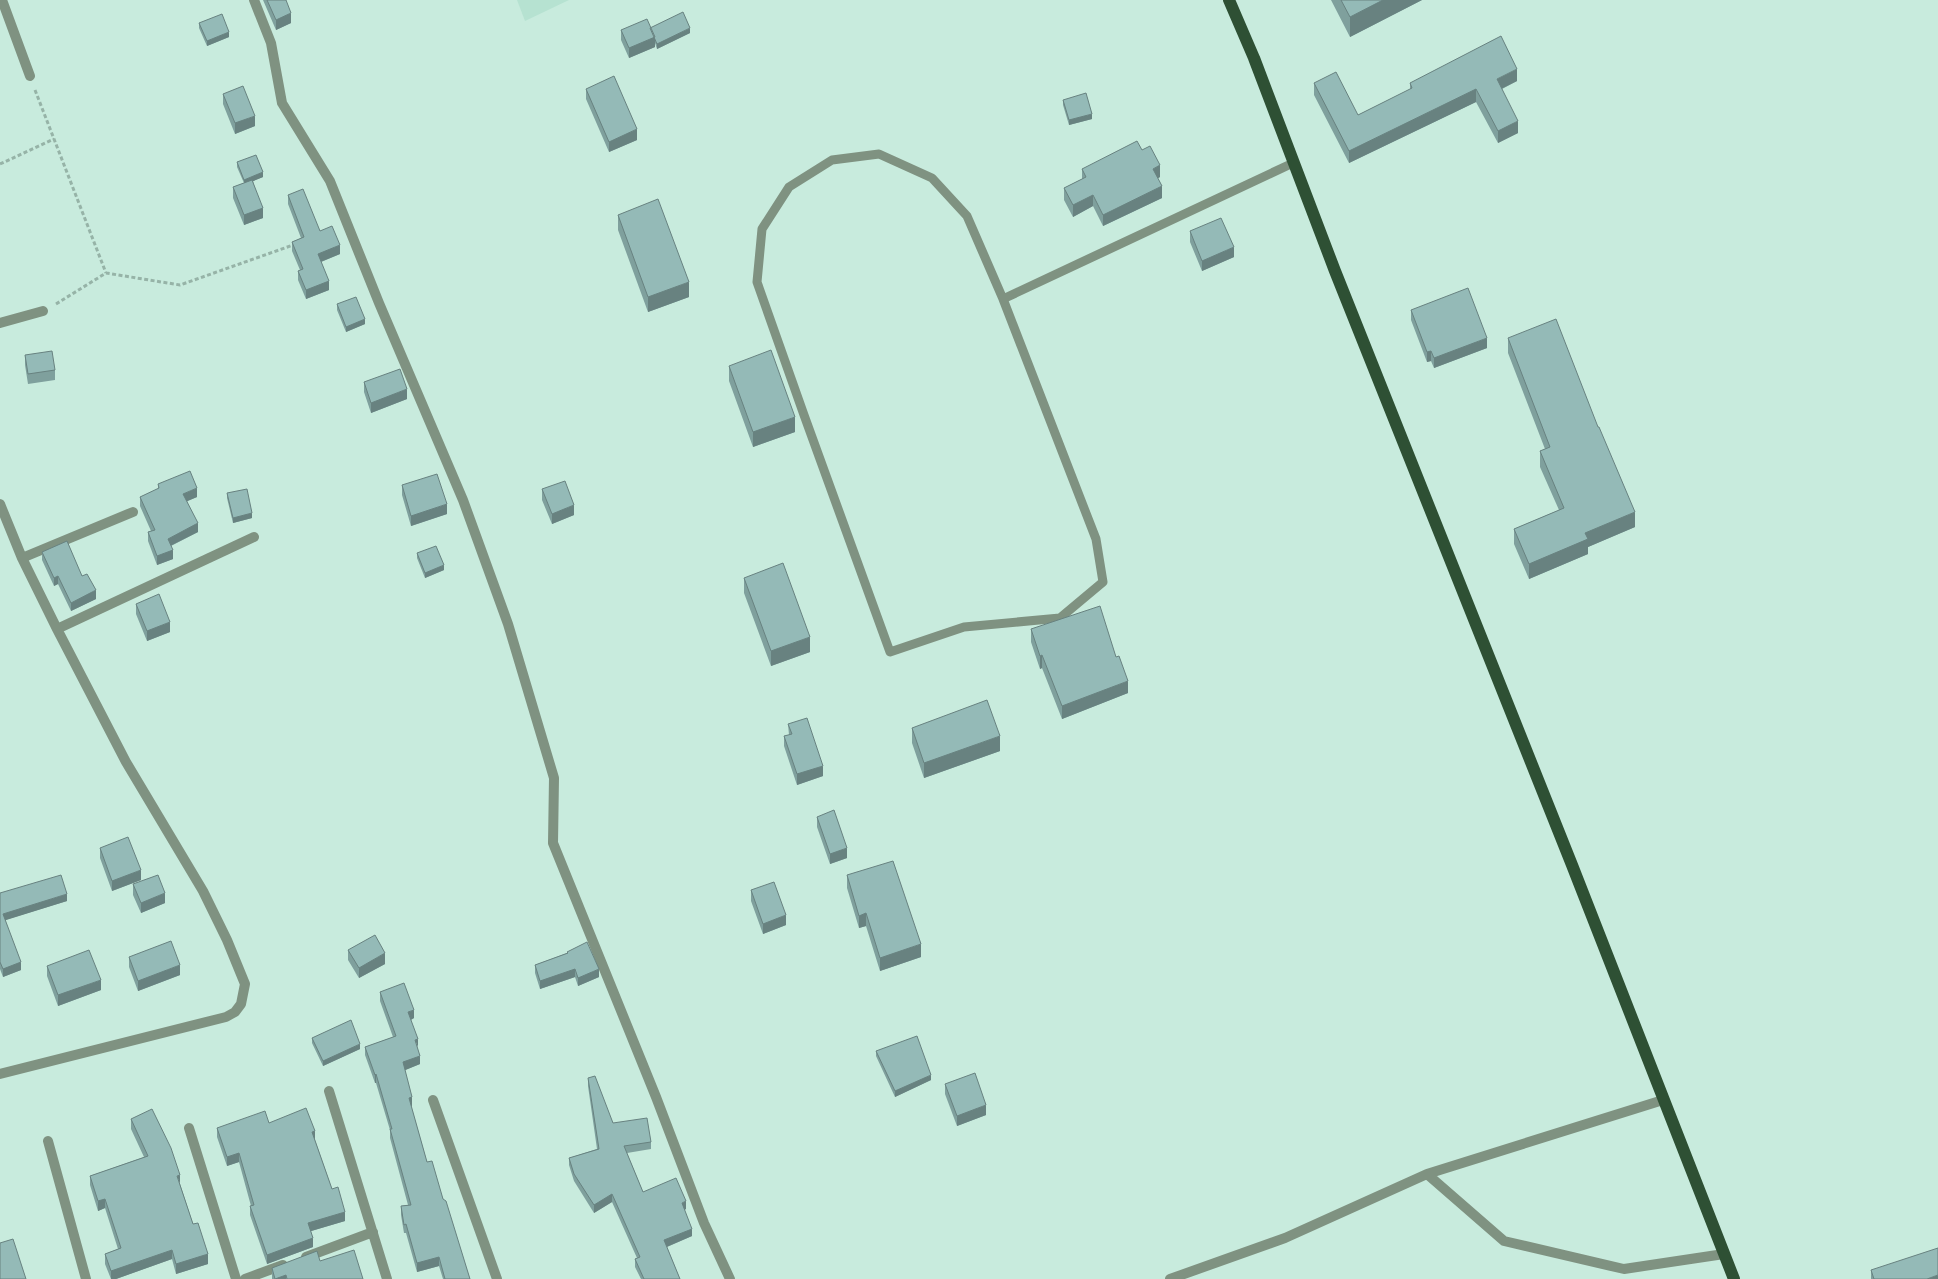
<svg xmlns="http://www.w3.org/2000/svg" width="1938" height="1279" font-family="Mulish,sans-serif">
<rect width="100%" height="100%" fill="#c8ebdd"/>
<path fill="#b6e2d1" d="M 517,0 L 569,0 L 525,21 Z"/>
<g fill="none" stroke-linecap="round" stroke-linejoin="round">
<path stroke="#96b3a7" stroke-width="3" stroke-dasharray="4 2.5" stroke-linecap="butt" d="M 35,90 L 106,273
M 0,164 L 54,139
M 56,304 L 106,273 L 180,285 L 296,244"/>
<path stroke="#7f9281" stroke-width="9" d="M 1003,299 L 967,216 L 932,178 L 879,154 L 832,160 L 789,187 L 762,229 L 757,282 L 804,415 L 890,652 L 964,627 L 1060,618 L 1103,582 L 1096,539 L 1003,299 L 1293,163"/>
<path stroke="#7f9281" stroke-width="10" d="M 2,0 L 30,76
M 254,0 L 271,43 L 282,103 L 330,181 L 379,303 L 463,500 L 508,624 L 554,778 L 553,843 L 656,1097 L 704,1223 L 730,1279
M 0,323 L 43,311
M 0,504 L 22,558 L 57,629 L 126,762 L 203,891 L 227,940 L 245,984 L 241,1004 L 235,1012 L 226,1017 L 0,1074
M 22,558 L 133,512
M 57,629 L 254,537
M 329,1091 L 387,1279
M 433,1100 L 497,1279
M 189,1128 L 236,1279
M 48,1141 L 86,1279
M 1427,1174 L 1663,1100
M 306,1257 L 373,1232
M 245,1279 L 283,1265
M 1170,1279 L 1285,1238 L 1427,1174 L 1504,1241 L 1624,1269 L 1724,1254"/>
<path stroke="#2e5034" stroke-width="12" d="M 1229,0 L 1254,58 L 1335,271 L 1572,865 L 1734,1279"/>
</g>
<path fill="#7fa09d" d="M 263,0 L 286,0 L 291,23 L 276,30 Z
M 1331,0 L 1422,0 L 1350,37 Z
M 199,23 L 229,37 L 207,46 L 199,28 Z
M 650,28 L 690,33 L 657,49 L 655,43 L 655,47 L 629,58 L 621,40 L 621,30 Z
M 1517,81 L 1502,89 L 1518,133 L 1498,143 L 1476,102 L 1349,163 L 1314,95 L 1314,83 L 1358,115 L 1410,90 L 1410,83 Z
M 586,89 L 637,140 L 609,152 L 586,99 Z
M 223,94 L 255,126 L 235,134 L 223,104 Z
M 1063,100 L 1092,119 L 1069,125 L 1063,105 Z
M 1142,150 L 1160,177 L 1158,178 L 1162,198 L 1103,226 L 1093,206 L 1073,217 L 1064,200 L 1064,188 L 1082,179 L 1082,169 Z
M 237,162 L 263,177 L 253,181 L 263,218 L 244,225 L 233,198 L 233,187 L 244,183 L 237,167 Z
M 288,195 L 320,231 L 340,254 L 321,262 L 329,290 L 306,299 L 298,280 L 298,271 L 300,270 L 292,251 L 292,242 L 301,238 L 288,204 Z
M 618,215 L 689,297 L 648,312 L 618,230 Z
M 1190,231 L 1234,257 L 1202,271 L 1190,242 Z
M 337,304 L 365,324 L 346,332 L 337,310 Z
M 1411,310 L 1487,348 L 1434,368 L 1431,361 L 1427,362 L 1411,320 Z
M 1508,338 L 1635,527 L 1588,547 L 1588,554 L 1529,579 L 1514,544 L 1514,529 L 1559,510 L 1540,467 L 1540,451 L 1545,449 L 1508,353 Z
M 25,355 L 55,370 L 55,380 L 28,384 L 25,365 Z
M 729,366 L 795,432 L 753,447 L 729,381 Z
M 364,382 L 407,399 L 371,413 L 364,392 Z
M 158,484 L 197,497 L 187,501 L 198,532 L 171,546 L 173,559 L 157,565 L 148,541 L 148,532 L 151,531 L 140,506 L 140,497 L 158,489 Z
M 402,485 L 447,514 L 411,526 L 402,495 Z
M 542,489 L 574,515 L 552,524 L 542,500 Z
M 227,493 L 252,518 L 233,523 L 227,498 Z
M 42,552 L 82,576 L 96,599 L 71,611 L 58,584 L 54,586 L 42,560 Z
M 417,553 L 444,570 L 425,578 L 417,558 Z
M 744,578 L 810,652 L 771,666 L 744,593 Z
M 136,604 L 170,632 L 147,641 L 136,614 Z
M 1031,629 L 1128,693 L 1062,719 L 1042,668 L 1040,669 L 1031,642 Z
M 788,724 L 823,776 L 797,785 L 784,746 L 784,736 L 789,735 Z
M 912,728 L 1000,751 L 924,778 L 912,743 Z
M 817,817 L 847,858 L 830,864 L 817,827 Z
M 100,848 L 141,880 L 112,891 L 100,858 Z
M 847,875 L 921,957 L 880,971 L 866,926 L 859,928 L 847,888 Z
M 133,884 L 165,903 L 141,913 L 133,895 Z
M 751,890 L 786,925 L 763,934 L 751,901 Z
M 0,893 L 67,901 L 5,920 L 21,970 L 3,977 L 0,969 Z
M 348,950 L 385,964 L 359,978 L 348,960 Z
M 567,952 L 599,977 L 578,986 L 575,977 L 540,989 L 535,973 L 535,965 L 567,953 Z
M 129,957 L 180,975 L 138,991 L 129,967 Z
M 47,966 L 101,990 L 58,1006 L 47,976 Z
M 380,992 L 414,1018 L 411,1020 L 417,1047 L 420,1064 L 405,1070 L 412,1106 L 411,1106 L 427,1162 L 443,1199 L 470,1279 L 443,1279 L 439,1266 L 417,1272 L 406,1233 L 404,1233 L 401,1215 L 401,1206 L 408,1205 L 390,1138 L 390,1130 L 376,1083 L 375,1083 L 365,1055 L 365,1047 L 393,1037 L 380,1001 Z
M 312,1038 L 360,1049 L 323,1066 L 312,1043 Z
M 876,1051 L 931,1080 L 895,1097 L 876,1056 Z
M 588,1078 L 613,1123 L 651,1142 L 651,1149 L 627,1153 L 643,1192 L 686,1209 L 684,1210 L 692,1236 L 667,1247 L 680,1279 L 641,1279 L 635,1267 L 635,1259 L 637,1258 L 612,1202 L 594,1213 L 574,1181 L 569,1165 L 569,1158 L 597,1149 L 588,1086 Z
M 945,1084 L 986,1115 L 957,1126 L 945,1094 Z
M 131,1119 L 180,1184 L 193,1224 L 208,1264 L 176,1274 L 172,1259 L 116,1279 L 111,1279 L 105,1264 L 105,1254 L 118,1249 L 105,1208 L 98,1211 L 90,1185 L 90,1176 L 144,1157 L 131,1129 Z
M 269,1123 L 315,1140 L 332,1189 L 345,1221 L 311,1231 L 313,1247 L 267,1264 L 250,1215 L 250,1206 L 251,1206 L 239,1162 L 227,1166 L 217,1137 L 217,1128 Z
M 320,1261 L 363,1279 L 272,1279 L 272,1268 Z
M 1871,1270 L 1938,1279 L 1871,1279 Z"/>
<path fill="#688280" d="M 1383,0 L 1422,0 L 1350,37 L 1350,17 Z
M 291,13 L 291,23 L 276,30 L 276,20 Z
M 690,28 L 690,33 L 657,49 L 657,44 Z
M 229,32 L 229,37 L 207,46 L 207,41 Z
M 655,37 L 655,47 L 629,58 L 629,48 Z
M 1517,69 L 1517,81 L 1497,91 L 1497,79 Z
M 1476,89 L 1476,102 L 1349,163 L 1349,151 Z
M 1092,114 L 1092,119 L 1069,125 L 1069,120 Z
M 255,116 L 255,126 L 235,134 L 235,123 Z
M 1518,121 L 1518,133 L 1498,143 L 1498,131 Z
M 637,129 L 637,140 L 609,152 L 609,142 Z
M 1160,165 L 1160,177 L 1153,181 L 1153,169 Z
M 263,172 L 263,177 L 244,185 L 244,180 Z
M 1162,186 L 1162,198 L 1103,226 L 1103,215 Z
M 1093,195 L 1093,206 L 1073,217 L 1073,205 Z
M 263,208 L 263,218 L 244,225 L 244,215 Z
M 340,245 L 340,254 L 318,263 L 318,254 Z
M 1234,247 L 1234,257 L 1202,271 L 1202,261 Z
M 329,281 L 329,290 L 306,299 L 306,290 Z
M 689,282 L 689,297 L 648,312 L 648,297 Z
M 365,319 L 365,324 L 346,332 L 346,327 Z
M 1487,338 L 1487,348 L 1434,368 L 1434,358 Z
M 1431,351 L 1431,361 L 1427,362 L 1427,352 Z
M 407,389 L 407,399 L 371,413 L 371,403 Z
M 795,417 L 795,432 L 753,447 L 753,432 Z
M 197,488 L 197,497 L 183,503 L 183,494 Z
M 447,504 L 447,514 L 411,526 L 411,516 Z
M 574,505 L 574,515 L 552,524 L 552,514 Z
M 1635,512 L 1635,527 L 1588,547 L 1588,554 L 1529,579 L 1529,564 L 1585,533 Z
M 252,513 L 252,518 L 233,523 L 233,518 Z
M 198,523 L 198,532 L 168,547 L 168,539 Z
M 173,550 L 173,559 L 157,565 L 157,556 Z
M 444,565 L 444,570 L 425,578 L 425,573 Z
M 58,576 L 58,584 L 54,586 L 54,578 Z
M 96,590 L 96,599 L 71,611 L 71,603 Z
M 170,622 L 170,632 L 147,641 L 147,631 Z
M 810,637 L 810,652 L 771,666 L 771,651 Z
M 1042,655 L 1042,668 L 1040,669 L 1040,656 Z
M 1128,681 L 1128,693 L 1062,719 L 1062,706 Z
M 1000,736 L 1000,751 L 924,778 L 924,763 Z
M 823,766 L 823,776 L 797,785 L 797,774 Z
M 847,848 L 847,858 L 830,864 L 830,854 Z
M 141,870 L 141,880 L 112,891 L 112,881 Z
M 165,893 L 165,903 L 141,913 L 141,903 Z
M 67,894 L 67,901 L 3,921 L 3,914 Z
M 866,913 L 866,926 L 859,928 L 859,916 Z
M 786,915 L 786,925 L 763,934 L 763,924 Z
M 921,944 L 921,957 L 880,971 L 880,958 Z
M 385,953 L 385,964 L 359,978 L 359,968 Z
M 21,962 L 21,970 L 3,977 L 3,969 Z
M 180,965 L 180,975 L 138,991 L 138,981 Z
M 575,969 L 575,977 L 540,989 L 540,981 Z
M 599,969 L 599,977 L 578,986 L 578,978 Z
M 101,980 L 101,990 L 58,1006 L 58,995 Z
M 414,1010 L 414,1018 L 408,1021 L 408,1012 Z
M 418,1039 L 418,1047 L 415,1040 Z
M 360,1044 L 360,1049 L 323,1066 L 323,1061 Z
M 420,1056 L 420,1064 L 403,1071 L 403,1062 Z
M 376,1074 L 376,1083 L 375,1083 L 375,1075 Z
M 931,1075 L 931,1080 L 895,1097 L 895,1091 Z
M 412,1097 L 412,1106 L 409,1107 L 409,1098 Z
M 986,1105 L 986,1115 L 957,1126 L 957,1116 Z
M 315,1131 L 315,1140 L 312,1141 L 312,1132 Z
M 239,1153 L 239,1162 L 227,1166 L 227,1157 Z
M 180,1175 L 180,1184 L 177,1176 Z
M 612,1194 L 612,1202 L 594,1213 L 594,1205 Z
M 105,1199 L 105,1208 L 98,1211 L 98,1201 Z
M 686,1201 L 686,1209 L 682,1211 L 682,1203 Z
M 345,1212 L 345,1221 L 308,1232 L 308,1223 Z
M 692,1229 L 692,1236 L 664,1248 L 664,1240 Z
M 313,1238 L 313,1247 L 267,1264 L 267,1255 Z
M 172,1250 L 172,1259 L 116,1279 L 111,1279 L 111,1271 Z
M 208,1254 L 208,1264 L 176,1274 L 176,1264 Z
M 439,1257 L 439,1266 L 417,1272 L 417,1263 Z
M 286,1275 L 286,1279 L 275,1279 Z
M 1938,1275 L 1938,1279 L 1927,1279 Z"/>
<path fill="#94bab7" stroke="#688280" d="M 267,0 L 286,0 L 291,13 L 276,20 Z
M 1341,0 L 1383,0 L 1350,17 Z
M 683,12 L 690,28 L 657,44 L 650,28 Z
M 222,14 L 229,32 L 207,41 L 199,23 Z
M 647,19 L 655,37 L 629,48 L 621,30 Z
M 1501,36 L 1517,69 L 1497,79 L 1518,121 L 1498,131 L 1476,89 L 1349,151 L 1314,83 L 1336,72 L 1358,115 L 1412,88 L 1410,83 Z
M 614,76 L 637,129 L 609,142 L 586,89 Z
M 243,86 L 255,116 L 235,123 L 223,94 Z
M 1086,93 L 1092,114 L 1069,120 L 1063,100 Z
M 1137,141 L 1142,150 L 1150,146 L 1160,165 L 1153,169 L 1162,186 L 1103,215 L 1093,195 L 1073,205 L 1064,188 L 1086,177 L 1082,169 Z
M 256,155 L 263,172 L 244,180 L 237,162 Z
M 252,180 L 263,208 L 244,215 L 233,187 Z
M 303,189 L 320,231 L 332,226 L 340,245 L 318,254 L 329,281 L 306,290 L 298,271 L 303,269 L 292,242 L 304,237 L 288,195 Z
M 658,199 L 689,282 L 648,297 L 618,215 Z
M 1221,218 L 1234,247 L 1202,261 L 1190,231 Z
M 1468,288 L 1487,338 L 1434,358 L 1431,351 L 1427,352 L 1411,310 Z
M 356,297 L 365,319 L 346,327 L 337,304 Z
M 1556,319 L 1598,427 L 1599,427 L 1635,512 L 1585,533 L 1588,539 L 1529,564 L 1514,529 L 1564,508 L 1540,451 L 1550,447 L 1508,338 Z
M 771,350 L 795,417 L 753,432 L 729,366 Z
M 52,351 L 55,370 L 28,374 L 25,355 Z
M 400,369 L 407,389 L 371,403 L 364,382 Z
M 190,471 L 197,488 L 183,494 L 198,523 L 168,539 L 173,550 L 157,556 L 148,532 L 155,530 L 140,497 L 159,488 L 158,484 Z
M 437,474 L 447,504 L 411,516 L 402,485 Z
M 565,481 L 574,505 L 552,514 L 542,489 Z
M 247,489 L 252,513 L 233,518 L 227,493 Z
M 67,541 L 82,576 L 87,574 L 96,590 L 71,603 L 58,576 L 54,578 L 42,552 Z
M 436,546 L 444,565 L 425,573 L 417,553 Z
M 783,563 L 810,637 L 771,651 L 744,578 Z
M 159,594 L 170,622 L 147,631 L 136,604 Z
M 1100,606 L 1116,657 L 1119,656 L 1128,681 L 1062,706 L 1042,655 L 1040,656 L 1031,629 Z
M 987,700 L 1000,736 L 924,763 L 912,728 Z
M 807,718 L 823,766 L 797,774 L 784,736 L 792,734 L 788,724 Z
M 834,810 L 847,848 L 830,854 L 817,817 Z
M 128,837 L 141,870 L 112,881 L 100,848 Z
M 893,861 L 921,944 L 880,958 L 866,913 L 859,916 L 847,875 Z
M 61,875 L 67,894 L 3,914 L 21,962 L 3,969 L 0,962 L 0,893 Z
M 158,875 L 165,893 L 141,903 L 133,884 Z
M 774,882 L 786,915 L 763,924 L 751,890 Z
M 375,935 L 385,953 L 359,968 L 348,950 Z
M 171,941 L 180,965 L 138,981 L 129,957 Z
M 587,942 L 599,969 L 578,978 L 575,969 L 540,981 L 535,965 L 568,953 L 567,952 Z
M 89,950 L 101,980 L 58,995 L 47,966 Z
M 404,983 L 414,1010 L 408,1012 L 418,1039 L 415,1040 L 420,1056 L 403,1062 L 412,1097 L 409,1098 L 427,1162 L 432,1161 L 443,1199 L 446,1201 L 470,1279 L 445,1279 L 439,1257 L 417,1263 L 406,1224 L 404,1225 L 401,1206 L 411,1205 L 390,1129 L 392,1129 L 376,1074 L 375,1075 L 365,1047 L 396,1036 L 380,992 Z
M 351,1020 L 360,1044 L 323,1061 L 312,1038 Z
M 917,1036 L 931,1075 L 895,1091 L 876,1051 Z
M 975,1073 L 986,1105 L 957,1116 L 945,1084 Z
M 595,1076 L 613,1123 L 647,1118 L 651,1142 L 624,1146 L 643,1192 L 676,1178 L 686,1201 L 682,1203 L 692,1229 L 664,1240 L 680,1279 L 644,1279 L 635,1259 L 640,1257 L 612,1194 L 594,1205 L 574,1174 L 569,1158 L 599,1149 L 588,1078 Z
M 306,1108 L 315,1131 L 312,1132 L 332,1189 L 338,1187 L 345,1212 L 308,1223 L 313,1238 L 267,1255 L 250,1206 L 254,1205 L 239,1153 L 227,1157 L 217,1128 L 265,1111 L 269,1123 Z
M 152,1109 L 171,1148 L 180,1175 L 177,1176 L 193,1224 L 198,1223 L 208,1254 L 176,1264 L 172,1250 L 111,1271 L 105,1254 L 121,1248 L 105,1199 L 98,1201 L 90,1176 L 148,1156 L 131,1119 Z
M 13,1239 L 26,1279 L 0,1279 L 0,1243 Z
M 1938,1248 L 1938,1275 L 1927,1279 L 1874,1279 L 1871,1270 Z
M 354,1250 L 363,1279 L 287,1279 L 286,1275 L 275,1279 L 272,1268 L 317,1251 L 320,1261 Z"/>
</svg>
